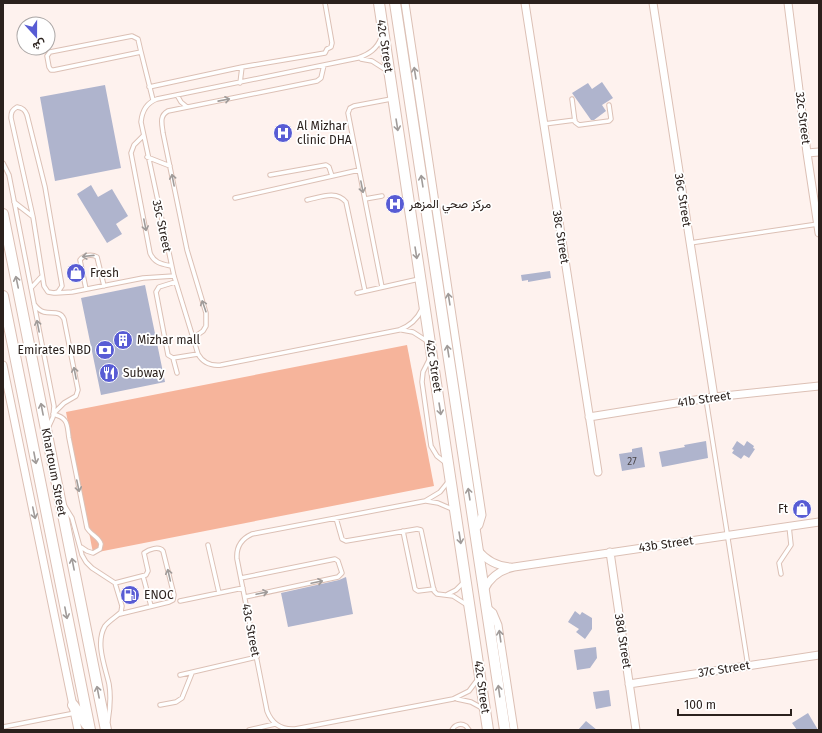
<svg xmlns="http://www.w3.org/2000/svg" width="822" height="733" font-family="'Fira Sans',Vazirmatn,sans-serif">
<rect width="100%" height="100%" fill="#fef2ee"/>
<path fill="#f6b49b" d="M 407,345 L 434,486 L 93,553 L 66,412 Z"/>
<path fill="#afb4cd" d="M 602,82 L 613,98 L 602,105 L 606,111 L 594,120 L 591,120 L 572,93 L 588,83 L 592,89 Z
M 105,85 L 121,168 L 55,181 L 40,97 Z
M 91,185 L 98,197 L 112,189 L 128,216 L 116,224 L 122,234 L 107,243 L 77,194 Z
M 77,263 L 81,281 L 74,282 L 70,265 Z
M 550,271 L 551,278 L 528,282 L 528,280 L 522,281 L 521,275 Z
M 145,285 L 165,382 L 101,395 L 81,298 Z
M 706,441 L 708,458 L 662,467 L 659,452 L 685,447 L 684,445 Z
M 737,441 L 744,446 L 747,441 L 754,446 L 753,448 L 755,449 L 749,458 L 744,455 L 741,459 L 732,453 L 734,450 L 732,449 Z
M 642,447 L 645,467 L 622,471 L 619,454 L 632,452 L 632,449 Z
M 346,577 L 353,614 L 288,627 L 281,593 L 339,580 Z
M 575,611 L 580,615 L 582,612 L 592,618 L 592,629 L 585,639 L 576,632 L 579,629 L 568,622 Z
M 596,647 L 597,658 L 590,668 L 577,670 L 574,650 Z
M 609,690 L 611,706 L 596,709 L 593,692 Z
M 808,713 L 818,730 L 797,730 L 792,723 Z
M 586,721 L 597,730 L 578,730 Z"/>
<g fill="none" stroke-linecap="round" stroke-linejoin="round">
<g stroke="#dcc0b5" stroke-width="5.5">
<path id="lane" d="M 132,36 L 138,39 L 141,52 L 54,70 L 51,70 L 49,67 L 47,56 L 50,52 Z
M 381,38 C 377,49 369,54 358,58 L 157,99 C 146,103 142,111 141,122 L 174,276 L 198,354 C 203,363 211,366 221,365 L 399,330 C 410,326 417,320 422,309
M 141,52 L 153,100
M 361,59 L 372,61 L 386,70
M 240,83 L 242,67
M 149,87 L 242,67 L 325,53 L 327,49 L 331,47 L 332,43 L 325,3
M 177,95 L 181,102 L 187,107
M 572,99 L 575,122 L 579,125 L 609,121 L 611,119 L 609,105
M 17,107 C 23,108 25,110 27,115 L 45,187 L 62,286 L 58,292 L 54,293 L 48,292 L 44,286 L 33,217 L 11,118 C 11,112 12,110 17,107 Z
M 544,124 L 575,120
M 143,136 L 134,145 L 131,153 L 150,253 C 154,263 162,264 171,266
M 147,157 L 170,166
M 3,163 L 9,175 L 54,406 L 53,417 L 48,428
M 270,175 L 326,165 L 329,167 L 332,176
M 235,198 L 359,170
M 365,199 L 382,196
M 307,200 C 321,197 336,190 346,202 L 365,291
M 14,202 L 32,216
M 690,243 L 818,224
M 175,282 L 159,287 L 156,292 L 168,355 L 173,358 L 198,354
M 382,287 L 348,113 L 350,108 L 354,106 L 391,99
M 31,288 L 42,276
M 86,289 L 80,260 C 83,255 92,254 97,257 L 104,286
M 56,293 L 72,292 L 143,278 L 174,276
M 357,293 L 419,279
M 34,304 C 37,308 40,311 44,312 C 52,314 60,310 64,319 L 78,390 L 76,396 L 64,403 L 53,414 C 69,418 67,425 69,438 L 87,528 C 91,535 99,537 101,544 L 100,549 L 93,553 L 87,551 L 81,547
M 402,330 L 413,332 L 427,341
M 193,338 L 203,331 L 206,326 L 206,313 L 187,250 L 163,133 C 162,124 159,116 168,111 L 317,81 L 321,78 L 324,65
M 173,358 L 177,373
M 429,360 L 423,372 L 422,382 L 431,446 L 437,456 L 446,463
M 706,399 L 748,666
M 448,482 L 440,492 L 425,501 L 252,534 C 241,539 236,547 237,559 L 267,711 C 272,724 282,730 295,729 L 453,699 L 469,691 L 478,679
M 426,501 L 438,503 L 452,509
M 64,505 L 72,518 L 82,555 L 86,562 L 92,568 L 115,583 L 122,606 L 121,612 C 116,617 110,620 105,626 C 95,643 105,666 109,684 C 111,696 110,709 108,721
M 336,518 L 342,539 L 346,541 L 417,529 L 421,530 L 434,591 L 437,594 L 453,596 L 467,605
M 403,531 L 415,589 L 418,591 L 434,589
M 208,545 L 219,593
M 781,574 L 779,563 L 791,545 L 789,526
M 143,576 L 151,606
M 241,578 L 335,559 L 338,561 L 342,573 L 338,577 L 245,597
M 115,583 L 146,575 L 148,571 L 144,553 C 149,549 159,546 163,551 L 174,595 L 173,600 L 169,602 L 120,614
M 448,594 L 456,590 L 464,582
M 180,601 L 243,588
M 180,675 L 257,657
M 457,699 L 471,702 L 482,708
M 160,705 L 176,702 L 182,698 L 192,673
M 3,727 L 75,713
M 249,730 L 275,724
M 452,730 C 455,724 461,723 466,726 L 469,730"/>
</g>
<g stroke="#dcc0b5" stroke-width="9">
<path id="street" d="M 405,3 L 482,515 L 479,525 L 475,529
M 525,3 L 598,472
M 653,3 L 714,397
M 788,3 L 807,153 L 819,233
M 807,153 L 819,152
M 3,365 L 78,730
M 589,417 L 714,397 L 819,386
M 478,550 C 486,560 497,566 510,567
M 610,552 L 636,730
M 484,590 C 490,577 500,570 514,567 L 819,522
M 486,607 L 493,613 L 498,625 L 514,730
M 629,684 L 819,655"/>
</g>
<g stroke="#dcc0b5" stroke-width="12">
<path id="secondary" d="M 379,3 L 488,730
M 395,3 L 505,730
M 3,214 L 106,730
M 3,296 L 90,730
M 73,705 L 87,725"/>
</g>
<use href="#lane" stroke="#fff" stroke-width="3.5"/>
<use href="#street" stroke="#fff" stroke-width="7"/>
<use href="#secondary" stroke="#fff" stroke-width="10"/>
</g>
<defs><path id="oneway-shaft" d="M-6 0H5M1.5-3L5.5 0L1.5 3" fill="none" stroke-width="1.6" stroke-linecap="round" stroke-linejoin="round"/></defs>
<g stroke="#a09b99">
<use href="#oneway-shaft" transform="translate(415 73) rotate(-99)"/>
<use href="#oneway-shaft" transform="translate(224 100) rotate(-11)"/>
<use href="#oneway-shaft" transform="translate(397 125) rotate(81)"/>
<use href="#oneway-shaft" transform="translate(173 180) rotate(-101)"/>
<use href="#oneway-shaft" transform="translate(422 181) rotate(-99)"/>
<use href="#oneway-shaft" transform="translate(362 187) rotate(79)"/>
<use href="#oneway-shaft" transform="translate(145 225) rotate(79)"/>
<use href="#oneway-shaft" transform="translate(416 253) rotate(81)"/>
<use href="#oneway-shaft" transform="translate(88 256) rotate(174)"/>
<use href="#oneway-shaft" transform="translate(17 282) rotate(-102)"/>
<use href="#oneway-shaft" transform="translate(449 299) rotate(-99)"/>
<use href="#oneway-shaft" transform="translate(204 306) rotate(-109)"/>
<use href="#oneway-shaft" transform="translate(38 326) rotate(-101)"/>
<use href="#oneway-shaft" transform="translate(448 351) rotate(-99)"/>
<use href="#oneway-shaft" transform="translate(75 373) rotate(-101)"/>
<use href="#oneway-shaft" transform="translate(42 409) rotate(-101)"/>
<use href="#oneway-shaft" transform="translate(440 409) rotate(81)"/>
<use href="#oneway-shaft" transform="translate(35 458) rotate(79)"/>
<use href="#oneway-shaft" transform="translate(78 486) rotate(78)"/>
<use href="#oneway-shaft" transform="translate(469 494) rotate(-99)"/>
<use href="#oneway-shaft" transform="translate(34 513) rotate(78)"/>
<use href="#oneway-shaft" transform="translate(460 538) rotate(81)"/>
<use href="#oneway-shaft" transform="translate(73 564) rotate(-101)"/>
<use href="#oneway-shaft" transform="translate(169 575) rotate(-103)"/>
<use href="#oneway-shaft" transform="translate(317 582) rotate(-12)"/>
<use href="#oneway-shaft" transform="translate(262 593) rotate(-12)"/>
<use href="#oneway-shaft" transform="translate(66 613) rotate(79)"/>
<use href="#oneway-shaft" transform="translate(500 636) rotate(-98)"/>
<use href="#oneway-shaft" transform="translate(499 691) rotate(-98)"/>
<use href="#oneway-shaft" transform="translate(98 692) rotate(-101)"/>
</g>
<defs>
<g id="hospital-disc" transform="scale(1)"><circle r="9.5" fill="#585cd4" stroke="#fff"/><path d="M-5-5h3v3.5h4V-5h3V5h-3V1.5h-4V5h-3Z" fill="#fff"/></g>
<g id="shop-disc" transform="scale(1)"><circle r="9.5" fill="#585cd4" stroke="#fff"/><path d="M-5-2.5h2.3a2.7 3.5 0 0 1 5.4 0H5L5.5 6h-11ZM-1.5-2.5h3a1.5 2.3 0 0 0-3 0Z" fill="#fff"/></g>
<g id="building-disc" transform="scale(1)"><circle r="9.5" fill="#585cd4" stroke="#fff"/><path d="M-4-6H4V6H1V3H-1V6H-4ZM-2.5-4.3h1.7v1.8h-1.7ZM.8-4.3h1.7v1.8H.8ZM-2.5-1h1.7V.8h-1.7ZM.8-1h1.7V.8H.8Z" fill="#fff"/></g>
<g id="bank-disc" transform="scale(1)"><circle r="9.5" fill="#585cd4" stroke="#fff"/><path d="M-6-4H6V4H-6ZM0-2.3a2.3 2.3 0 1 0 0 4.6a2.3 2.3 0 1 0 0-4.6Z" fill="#fff"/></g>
<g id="restaurant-disc" transform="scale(1)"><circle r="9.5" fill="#585cd4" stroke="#fff"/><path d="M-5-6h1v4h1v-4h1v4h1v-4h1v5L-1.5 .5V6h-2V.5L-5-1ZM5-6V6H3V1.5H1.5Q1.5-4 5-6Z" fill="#fff"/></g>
<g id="fuel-disc" transform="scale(1)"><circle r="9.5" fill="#585cd4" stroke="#fff"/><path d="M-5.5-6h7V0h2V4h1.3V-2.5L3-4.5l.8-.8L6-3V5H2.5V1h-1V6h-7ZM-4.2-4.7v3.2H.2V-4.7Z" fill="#fff"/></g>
</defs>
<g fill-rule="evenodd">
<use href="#hospital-disc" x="283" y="133"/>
<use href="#hospital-disc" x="395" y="204"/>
<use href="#shop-disc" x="76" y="273"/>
<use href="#building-disc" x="123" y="340"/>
<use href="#bank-disc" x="105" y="350"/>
<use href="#restaurant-disc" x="109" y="373"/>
<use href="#shop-disc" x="802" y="509"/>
<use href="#fuel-disc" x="130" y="595"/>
</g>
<g text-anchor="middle" stroke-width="3.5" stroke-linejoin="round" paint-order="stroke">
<g font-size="10" fill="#4c4649">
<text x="632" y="465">27</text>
</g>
<g font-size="12" fill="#2b211d" stroke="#fff">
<text transform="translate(385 46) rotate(81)" y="4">42c Street</text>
<text transform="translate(803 118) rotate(83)" y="4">32c Street</text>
<text transform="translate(683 200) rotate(81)" y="4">36c Street</text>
<text transform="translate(162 226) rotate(78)" y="4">35c Street</text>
<text transform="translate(561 237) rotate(81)" y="4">38c Street</text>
<text transform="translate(434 366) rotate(81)" y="4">42c Street</text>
<text transform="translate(704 399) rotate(-8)" y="4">41b Street</text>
<text transform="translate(54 472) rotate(79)" y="4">Khartoum Street</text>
<text transform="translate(666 544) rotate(-8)" y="4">43b Street</text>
<text transform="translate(251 630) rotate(79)" y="4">43c Street</text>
<text transform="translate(623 641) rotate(81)" y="4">38d Street</text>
<text transform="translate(724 669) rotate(-9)" y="4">37c Street</text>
<text transform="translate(482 687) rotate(82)" y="4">42c Street</text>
</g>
<g font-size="12" fill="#2b211d" stroke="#fff" text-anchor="start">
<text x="297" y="130">Al Mizhar<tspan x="297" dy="14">clinic DHA</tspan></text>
<text x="409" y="208">مركز صحي المزهر</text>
<text x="90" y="277">Fresh</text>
<text x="137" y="344">Mizhar mall</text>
<text x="91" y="354" text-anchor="end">Emirates NBD</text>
<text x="123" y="377">Subway</text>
<text x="788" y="513" text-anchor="end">Ft</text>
<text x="144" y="599">ENOC</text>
</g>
</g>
<rect width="822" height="733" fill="none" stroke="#2b211d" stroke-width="8"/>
<g transform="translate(36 36) rotate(159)"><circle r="19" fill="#ffffff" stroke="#aaa6a5"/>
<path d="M0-3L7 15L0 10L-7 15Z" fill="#585cd4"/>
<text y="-6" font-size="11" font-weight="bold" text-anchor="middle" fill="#2b211d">ش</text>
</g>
<path d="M678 709v6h113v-6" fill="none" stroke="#2b211d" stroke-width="2"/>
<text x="684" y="709" font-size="12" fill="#2b211d" stroke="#ffffff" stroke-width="3" paint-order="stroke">100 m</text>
</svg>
